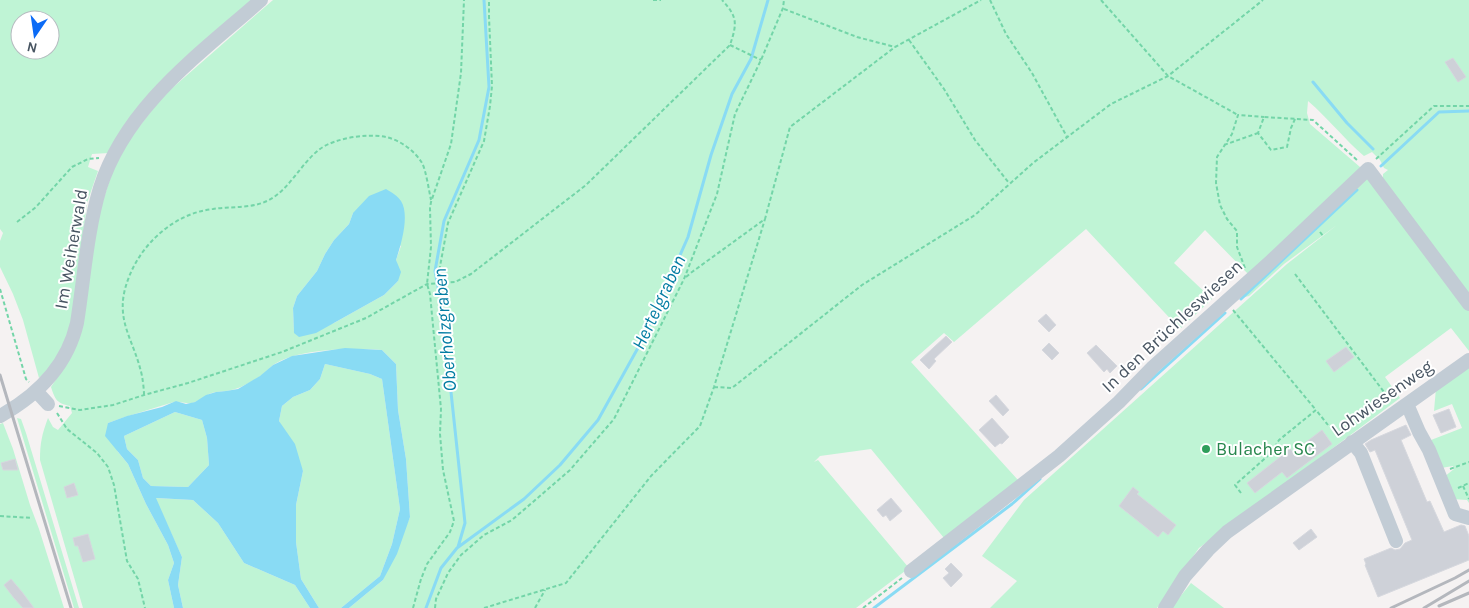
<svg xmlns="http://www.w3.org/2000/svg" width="1469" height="608" font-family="Karla,sans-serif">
<rect width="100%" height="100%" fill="#f5f2f2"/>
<path fill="#bff4d5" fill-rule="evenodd" d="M 0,0 L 252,0 L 109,153 L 92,154 L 88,167 L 98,171 L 87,203 L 75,308 L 67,338 L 54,364 L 39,378 L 23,320 L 13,294 L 0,267 L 0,241 L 3,233 L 0,229 ZM 20,20 L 50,20 L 50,50 L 20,50 Z
M 273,0 L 1469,0 L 1469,295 L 1383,180 L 1383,174 L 1388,170 L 1384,168 L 1380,160 L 1372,152 L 1364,156 C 1344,139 1328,118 1308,101 L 1307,113 L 1310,124 L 1360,167 L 1469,310 L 1469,351 L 1451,328 L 1385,377 L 1400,398 L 1199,548 L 1157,608 L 990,608 L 1017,581 L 982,556 L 1024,500 L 1287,264 L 1337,225 L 1284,264 L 1249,296 L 1245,297 L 1242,294 L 1249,275 L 1205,230 L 1174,263 L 1212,299 L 1180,329 L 1086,229 L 954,342 L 944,333 L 911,362 L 1019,481 L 944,538 L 871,449 L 820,456 L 814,462 L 818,460 L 909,568 L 856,608 L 349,608 L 383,580 L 410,517 L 406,459 L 398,410 L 396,364 L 382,350 C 351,348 300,348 273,365 C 269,368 266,372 262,375 C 257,379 240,388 235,389 C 229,391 223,391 216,392 C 207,393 201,401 192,403 C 186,404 180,401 174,402 C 152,409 129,415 108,423 L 118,452 L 128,464 L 146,504 L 168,545 L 174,563 L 168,580 L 174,608 L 83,608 L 40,460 C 40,443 42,434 48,418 L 53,427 L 58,430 L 72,413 L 70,406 C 56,403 55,399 51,387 L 66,364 L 100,210 L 113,170 L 129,140 L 162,97 ZM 353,213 L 401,246 L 396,260 L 398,281 L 384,295 L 350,314 L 334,323 L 294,332 L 293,308 L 297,296 L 317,271 L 325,254 L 334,240 L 349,224 Z
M 325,364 L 370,374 L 382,379 L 400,509 L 392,544 L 380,576 L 341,608 L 319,608 L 301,579 L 296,542 L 296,505 L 303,471 L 279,421 L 282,406 L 293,397 L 310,390 L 320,379 Z
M 1469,364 L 1469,503 L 1467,500 L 1452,499 L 1444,477 L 1454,469 L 1453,466 L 1441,468 L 1431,440 L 1462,428 L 1452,404 L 1434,411 L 1436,388 Z
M 175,412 L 202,420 L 207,438 L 209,465 L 188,487 L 151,486 L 143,478 L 138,460 L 127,449 L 124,436 Z
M 17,418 L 21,419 L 26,433 L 79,608 L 74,608 Z
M 3,423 L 13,449 L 30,505 L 39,529 L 64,608 L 0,608 L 0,424 Z
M 155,498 L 193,500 L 218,523 L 244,563 L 295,585 L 310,608 L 183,608 L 178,585 L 182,557 Z
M 1191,583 L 1224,608 L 1171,608 Z"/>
<path fill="#89dbf4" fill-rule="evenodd" d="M 386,189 C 391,192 398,196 401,201 C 410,215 401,245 396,260 L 401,272 L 398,281 L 384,295 L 316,333 L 299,337 L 294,333 L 293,308 L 297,296 L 317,271 L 325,254 L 334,240 L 349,224 L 353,213 L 369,196 Z
M 345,348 L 382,350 L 396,364 L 398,410 L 406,459 L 410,517 L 397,554 L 383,580 L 349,608 L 341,608 L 380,576 L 392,544 L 400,509 L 382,379 L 370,374 L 325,364 L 320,379 L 310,390 L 293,397 L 282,406 L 279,421 L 295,444 L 303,471 L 296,505 L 296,542 L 301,579 L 319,608 L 310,608 L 295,585 L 244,563 L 218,523 L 193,500 L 156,498 L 182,557 L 178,585 L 183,608 L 174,608 L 168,580 L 174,563 L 168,545 L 146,504 L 128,464 L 105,436 L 108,423 L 127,416 L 162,407 L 176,401 L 186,404 L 195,402 L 206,395 L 216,392 L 226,391 L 238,389 L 260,376 L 273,365 L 292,356 ZM 175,412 L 202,420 L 207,438 L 209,465 L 188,487 L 151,486 L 143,478 L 138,460 L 127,449 L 124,436 Z"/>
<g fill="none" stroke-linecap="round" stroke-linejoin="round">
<path stroke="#89dbf4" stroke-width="3" d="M 1313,82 L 1347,123 L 1373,149
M 1381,166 L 1439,112 L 1469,111
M 1241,299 L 1357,190
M 1141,389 L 1225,313
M 458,547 L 465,523 L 442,308 L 435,271 L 444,221 L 479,140 L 489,87 L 484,0
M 426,608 L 441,568 L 457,548 L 524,499 L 560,465 L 598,420 L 644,337 L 688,237 L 711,155 L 732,94 L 751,59 L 768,0
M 874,608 L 1012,504 L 1040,479"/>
</g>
<path fill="#ced1d8" stroke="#d6d8de" d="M 1453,58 L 1466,77 L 1458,82 L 1445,62 Z
M 1046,314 L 1056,325 L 1049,332 L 1038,321 Z
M 946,336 L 952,342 L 934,359 L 936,361 L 929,369 L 920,360 Z
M 1049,343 L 1059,353 L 1052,360 L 1042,350 Z
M 1096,345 L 1117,366 L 1110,373 L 1107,369 L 1104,372 L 1087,353 Z
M 1346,347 L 1354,357 L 1334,372 L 1326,361 Z
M 996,395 L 1009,410 L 1003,416 L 989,401 Z
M 1449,409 L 1456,427 L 1441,433 L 1433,415 Z
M 992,418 L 1009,437 L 1002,444 L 1000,443 L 995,447 L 979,430 Z
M 1406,425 L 1411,435 L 1401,440 L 1427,502 L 1430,501 L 1444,532 L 1461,525 L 1465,526 L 1469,536 L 1469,560 L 1378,597 L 1365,565 L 1366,564 L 1364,559 L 1391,548 L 1395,550 L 1400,549 L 1405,543 L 1412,540 L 1375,450 L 1370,452 L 1365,444 L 1371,440 Z
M 1322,430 L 1332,444 L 1287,478 L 1282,472 L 1255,493 L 1247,483 L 1280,457 L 1277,453 L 1288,446 L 1293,452 Z
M 15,459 L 18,470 L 3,470 L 1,463 Z
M 74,483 L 78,495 L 67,498 L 64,487 Z
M 1133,487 L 1139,492 L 1137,494 L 1176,525 L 1168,535 L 1163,531 L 1158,537 L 1119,506 Z
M 891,498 L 902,511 L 890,521 L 886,515 L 883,517 L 877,510 Z
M 1311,529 L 1317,537 L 1299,550 L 1293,543 Z
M 88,534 L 95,559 L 83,562 L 78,546 L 75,546 L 73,538 Z
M 951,563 L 962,574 L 962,576 L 951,587 L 943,578 L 949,573 L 945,569 Z
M 11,579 L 22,592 L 34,608 L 23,608 L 14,598 L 4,585 Z"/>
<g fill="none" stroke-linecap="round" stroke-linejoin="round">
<path stroke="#73d5a8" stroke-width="2" stroke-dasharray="4 2.5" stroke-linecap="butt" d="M 653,0 L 661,0
M 990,0 L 1006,34 L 1032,73 L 1067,137
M 1101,0 L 1168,76 L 1238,115
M 784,9 L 857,37 L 895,47
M 909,40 L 944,89 L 975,140 L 1009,183
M 730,45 L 761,60
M 1295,119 L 1291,128 L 1287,147 L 1271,150 L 1258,133 L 1264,117 L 1313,120 L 1358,161
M 1224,145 L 1258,133
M 1376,159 L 1434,106 L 1469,106
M 17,222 L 36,207 L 72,167 L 88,159 L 99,158
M 1320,232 L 1323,236
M 1245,268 L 1237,247 L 1237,231 L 1227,219 L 1220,205 L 1216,183 L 1217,157 L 1232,134 L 1238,115 L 1264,117
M 1295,274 L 1390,400
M 686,277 L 692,272 L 765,219 L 790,127 L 895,47 L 981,0
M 440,283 L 439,272 L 448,223 L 484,141 L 490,106 L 492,86 L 489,17 L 489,0
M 0,289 L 26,379 L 29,382
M 1233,310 L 1316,410
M 714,387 L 732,388 L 862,285 L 975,215 L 1033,163 L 1111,104 L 1168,76 L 1263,0
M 144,395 C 144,389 143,382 142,376 C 134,338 112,319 129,277 C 142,243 175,213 213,209 C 232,206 252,209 269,200 C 290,189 301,163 320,149 C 335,138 367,133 386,137 C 400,140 415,151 422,163 C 426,170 429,191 431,200
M 59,406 L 80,410 L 113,405 L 144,395 L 188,383 L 282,352 L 366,318 L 427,284 L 455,282 L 471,274 L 586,185 L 730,45 C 737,24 738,17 722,0
M 57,413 L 67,429 L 97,453 L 108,467 L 114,485 L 127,561 L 138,579 L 145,608
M 1450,469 L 1469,462
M 1463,486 L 1469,499
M 1458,488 L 1469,483
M 1241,493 L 1235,485 L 1271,453 L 1279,440 L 1316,410 L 1328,425
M 0,516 L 32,518
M 413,608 L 421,579 L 427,564 L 450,532 L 454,521 L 443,470 L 440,434 L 441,409 L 430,294 L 427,284 L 431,247 L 430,208 L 431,202 L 451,144 L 461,73 L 464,0
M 435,608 L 436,599 L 448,573 L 461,555 L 484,535 L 512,520 L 570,470 L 614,419 L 684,279 L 717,194 L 735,114 L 761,60 L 783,8 L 784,0
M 484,608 L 566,583 L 651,476 L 700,426 L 714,387 L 765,219
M 535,608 L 545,590
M 863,608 L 902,578"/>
<path stroke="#c2ccd5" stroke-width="14" d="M 37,392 L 48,404
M 1407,404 L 1419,432 L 1429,450 L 1455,514 L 1469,518
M 0,416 C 38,395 67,366 77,323 C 84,279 87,231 100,188 C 126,106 200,54 261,0
M 1352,442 L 1361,453 L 1396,541
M 911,571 L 1059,456 L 1119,402 L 1153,367 L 1269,263 L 1368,169 L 1469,304
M 1165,608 L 1185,576 L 1208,550 L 1227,532 L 1469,360"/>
<path stroke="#b4b7bd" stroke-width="3" d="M 0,375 L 71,608
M 1439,606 L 1469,593
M 1391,608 L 1455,578 L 1469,570
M 1424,608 L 1469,581"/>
</g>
<circle fill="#2e9e5b" stroke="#fff" stroke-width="2" cx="1206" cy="449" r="5"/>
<g text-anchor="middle" stroke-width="4" stroke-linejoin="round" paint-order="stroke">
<g font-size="18" fill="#485562" stroke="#fff">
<text transform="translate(71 249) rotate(-80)" y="6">Im Weiherwald</text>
<text transform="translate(1172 326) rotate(-43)" y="6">In den Brüchleswiesen</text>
<text transform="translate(1382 398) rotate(-35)" y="6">Lohwiesenweg</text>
</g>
<g font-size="18" fill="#27864d" stroke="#fff" text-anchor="start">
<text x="1216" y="455">Bulacher SC</text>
</g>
<g font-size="19" font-style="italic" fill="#037da3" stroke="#fff">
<text transform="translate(658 302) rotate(-65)" y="7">Hertelgraben</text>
<text transform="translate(444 330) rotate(-95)" y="7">Oberholzgraben</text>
</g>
</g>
<g transform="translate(35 35) rotate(193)"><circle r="24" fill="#ffffff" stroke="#b6bbc0"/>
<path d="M0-4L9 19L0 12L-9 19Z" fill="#0b6bf6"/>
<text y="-8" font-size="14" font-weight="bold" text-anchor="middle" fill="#485562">N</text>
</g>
</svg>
